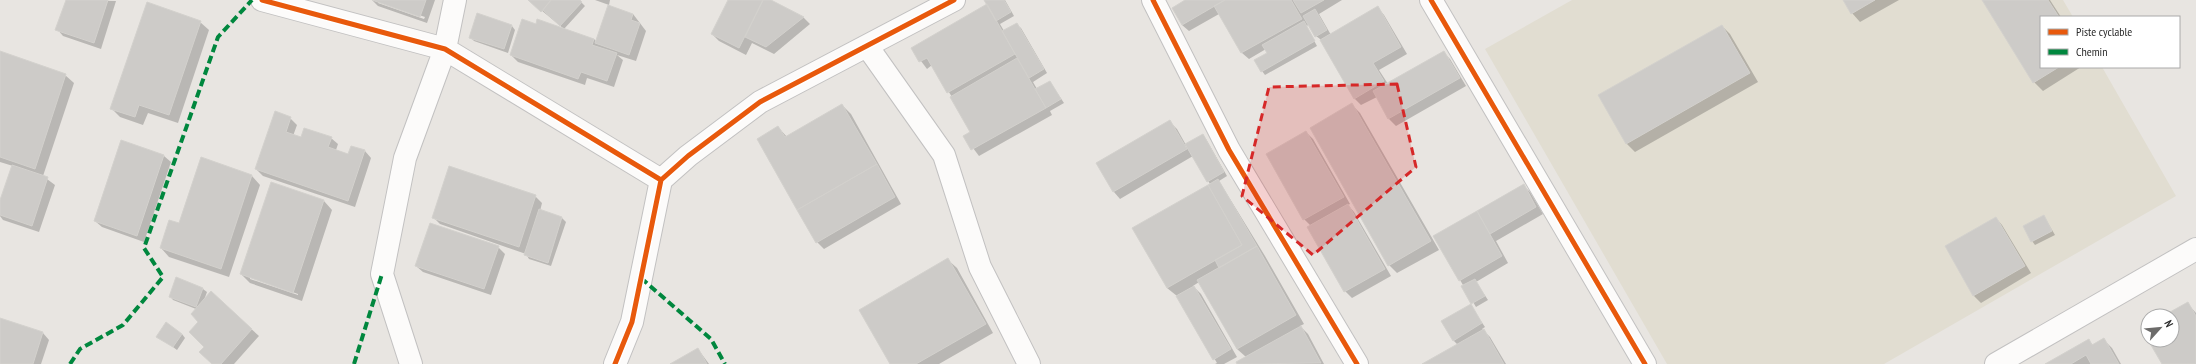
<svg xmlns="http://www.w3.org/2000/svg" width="2196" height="364" font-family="'PT Sans Narrow',sans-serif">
<rect width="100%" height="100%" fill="#e8e5e1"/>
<path fill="#e1ddd1" d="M 1572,0 L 2063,0 L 2073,17 L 2041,17 L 2041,67 L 2102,67 L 2176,196 L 1884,364 L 1667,364 L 1485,49 Z"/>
<path fill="#0003" fill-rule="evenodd" d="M 67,0 L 116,1 L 101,49 L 63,36 L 57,29 Z
M 372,0 L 435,0 L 427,23 L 378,6 ZM 378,1 L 425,17 L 424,19 L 378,3 Z
M 529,0 L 579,0 L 585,6 L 564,29 Z
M 595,0 L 610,0 L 609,5 Z
M 729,0 L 768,0 L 804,18 L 810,24 L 774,54 L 752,43 L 746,55 L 719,41 L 712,34 Z
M 987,0 L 1005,0 L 1014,16 L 1000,24 L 1004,31 L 1017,25 L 1021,28 L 1047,73 L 1033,82 L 1037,89 L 1050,82 L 1064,103 L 1050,111 L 1052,115 L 979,156 L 964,136 L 971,132 L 952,97 L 932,65 L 927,69 L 912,49 L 988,5 Z
M 1187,0 L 1342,0 L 1319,14 L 1331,35 L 1378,8 L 1384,15 L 1407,54 L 1379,70 L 1388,84 L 1443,52 L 1450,59 L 1466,86 L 1396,126 L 1389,119 L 1377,97 L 1361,105 L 1354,98 L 1320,39 L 1316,36 L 1309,25 L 1306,26 L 1317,46 L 1265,75 L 1262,71 L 1269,54 L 1266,49 L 1249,59 L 1242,53 L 1219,14 L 1189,31 L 1182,25 Z
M 1844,0 L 1899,0 L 1860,22 L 1852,13 Z
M 1984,0 L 2050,0 L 2061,17 L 2041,17 L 2041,67 L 2081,67 L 2043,91 L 2034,82 Z
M 633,14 L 646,31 L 636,61 L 617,55 L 623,60 L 614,87 L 587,78 L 585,85 L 518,62 L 511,55 L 537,25 L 594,39 L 597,42 Z
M 200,22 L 209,30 L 178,123 L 148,113 L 143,125 L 120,117 L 112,109 Z
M 512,26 L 515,30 L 508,53 L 474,41 L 470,37 Z
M 1722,26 L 1730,34 L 1758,82 L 1635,152 L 1626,143 Z
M 0,52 L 65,75 L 74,83 L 43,176 L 55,185 L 39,232 L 3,220 L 0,216 L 0,203 L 13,166 L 0,162 Z
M 842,105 L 851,114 L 901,204 L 824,249 L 817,242 L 778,127 L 787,137 Z
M 1352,105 L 1360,113 L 1439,250 L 1397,273 L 1389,265 Z
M 290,118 L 297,125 L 293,136 L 301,139 L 331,138 L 338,144 L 336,150 L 349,155 L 365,151 L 371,158 L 355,207 L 263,176 L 256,169 Z
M 1170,122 L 1177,129 L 1186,145 L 1203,135 L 1206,139 L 1227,176 L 1219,181 L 1265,256 L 1304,324 L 1300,326 L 1308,334 L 1324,364 L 1238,364 L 1237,362 L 1246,357 L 1237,349 L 1199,282 L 1193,286 L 1201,294 L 1237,357 L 1224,364 L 1215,364 L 1217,363 L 1177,296 L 1167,288 L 1210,184 L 1193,156 L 1120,199 L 1114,192 L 1097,163 Z
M 1306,132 L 1313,139 L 1350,204 L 1348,205 L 1354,212 L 1391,276 L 1352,298 L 1345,291 L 1311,226 L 1304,219 Z
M 164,156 L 171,162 L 144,242 L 102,227 L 95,221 Z
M 202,159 L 252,176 L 260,185 L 229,277 L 169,257 L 161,248 L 180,225 Z
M 272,183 L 324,201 L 332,210 L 302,301 L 250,283 L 241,274 ZM 250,277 L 298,294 L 298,295 L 250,279 Z
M 1523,185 L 1530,192 L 1543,214 L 1496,241 L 1508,263 L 1476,282 L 1488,300 L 1476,307 L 1434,236 Z
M 535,196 L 542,203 L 540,211 L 562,218 L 566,222 L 551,266 L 529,259 L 526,254 L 440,224 L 433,217 Z
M 2044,216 L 2055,235 L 2035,245 L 2032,241 Z
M 1996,218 L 2002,225 L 2031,273 L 1981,303 L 1974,296 L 1946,247 Z
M 498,247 L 505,254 L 491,295 L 423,272 L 416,266 Z
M 948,260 L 957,268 L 993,333 L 939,364 L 891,364 Z
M 176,278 L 203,289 L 207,292 L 204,300 L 211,292 L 259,336 L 234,364 L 213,364 L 205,347 L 196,309 L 173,300 L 170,296 Z
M 2187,303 L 2196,313 L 2196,364 L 2163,364 L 2149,340 L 2172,340 L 2172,316 L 2165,316 Z
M 1470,305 L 1485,327 L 1482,329 L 1490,337 L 1506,364 L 1424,364 L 1458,345 L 1453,340 Z
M 0,319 L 43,333 L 49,340 L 41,364 L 0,364 Z
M 182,334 L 185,338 L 177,350 L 158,336 Z
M 2103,339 L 2112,348 L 2121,364 L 2047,364 L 2088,340 L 2093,345 Z
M 698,349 L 709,364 L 672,364 Z"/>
<path fill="#cdcbc8" stroke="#d3d1cd" d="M 66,0 L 108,0 L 94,43 L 55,30 Z
M 372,0 L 426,0 L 420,17 Z
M 528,0 L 551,0 L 541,12 Z
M 551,0 L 580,0 L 582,2 L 560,26 L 543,10 Z
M 728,0 L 763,0 L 739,48 L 711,34 Z
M 763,0 L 771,0 L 804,17 L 766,47 L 745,37 Z
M 984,0 L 1004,0 L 1011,12 L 996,21 Z
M 1185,0 L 1225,0 L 1182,25 L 1172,8 Z
M 1225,0 L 1291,0 L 1302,19 L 1241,53 L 1214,6 Z
M 1293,0 L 1324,0 L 1301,13 Z
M 1843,0 L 1875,0 L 1851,14 Z
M 1982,0 L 2048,0 L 2059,17 L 2041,17 L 2041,67 L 2059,67 L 2033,83 Z
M 147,2 L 201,21 L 169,115 L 139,105 L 135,117 L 110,109 Z
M 987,4 L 1015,54 L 947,93 L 927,58 L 919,62 L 911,48 Z
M 608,5 L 633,14 L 631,20 L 640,23 L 629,55 L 595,43 Z
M 1378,6 L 1401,47 L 1373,63 L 1384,81 L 1354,99 L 1320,40 Z
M 1315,9 L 1327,30 L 1315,37 L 1303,16 Z
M 477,13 L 512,25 L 504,49 L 469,38 Z
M 522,19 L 536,24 L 537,19 L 594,39 L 592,45 L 617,53 L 607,81 L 581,72 L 578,79 L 510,55 Z
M 1304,21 L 1315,41 L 1261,72 L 1254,60 L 1267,53 L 1262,45 Z
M 1017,23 L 1044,69 L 1029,78 L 1002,31 Z
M 1722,25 L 1750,73 L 1626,144 L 1598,95 Z
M 0,51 L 66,74 L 35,169 L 0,157 Z
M 1444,51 L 1460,78 L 1388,119 L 1373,91 Z
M 1017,58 L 1046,108 L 971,150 L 963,136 L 970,132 L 950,97 Z
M 1050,81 L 1061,99 L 1046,108 L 1035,89 Z
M 1352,103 L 1431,241 L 1388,266 L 1310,128 Z
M 842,104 L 877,164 L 797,210 L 757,139 L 778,126 L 785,137 Z
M 275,111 L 291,117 L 286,132 L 301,137 L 304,128 L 332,137 L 328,147 L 348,154 L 351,146 L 365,150 L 348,201 L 255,169 Z
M 1170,120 L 1187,149 L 1113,192 L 1096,163 Z
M 1306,131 L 1344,197 L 1303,220 L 1266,154 Z
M 1203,134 L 1224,172 L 1207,182 L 1185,144 Z
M 121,140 L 164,155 L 137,236 L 94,221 Z
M 201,157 L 252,175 L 221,269 L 160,248 L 169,220 L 179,223 Z
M 877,164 L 895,197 L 816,243 L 797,210 Z
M 12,165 L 48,177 L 32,226 L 0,215 L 0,200 Z
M 449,166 L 536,195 L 519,247 L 432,218 Z
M 1218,179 L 1257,246 L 1219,268 L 1215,260 L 1242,245 L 1208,185 Z
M 271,182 L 324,200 L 293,293 L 240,274 Z
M 1524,184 L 1536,207 L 1490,234 L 1477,211 Z
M 1208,185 L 1242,245 L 1167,288 L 1132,228 Z
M 1348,204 L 1385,269 L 1344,292 L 1307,227 Z
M 539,209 L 562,217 L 548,263 L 524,255 Z
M 1477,211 L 1502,256 L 1459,281 L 1433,236 Z
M 2044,215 L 2052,231 L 2031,242 L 2023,226 Z
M 1996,217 L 2025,266 L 1973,296 L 1945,246 Z
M 430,223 L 499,246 L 484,289 L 415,266 Z
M 1257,246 L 1296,315 L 1237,349 L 1197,280 Z
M 948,258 L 986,324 L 916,364 L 890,364 L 859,310 Z
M 176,277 L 203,288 L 196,307 L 169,297 Z
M 1475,279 L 1485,296 L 1471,304 L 1461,286 Z
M 1194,286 L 1231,349 L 1213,360 L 1176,296 Z
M 211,291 L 252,329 L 221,364 L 212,364 L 199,352 L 204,347 L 189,332 L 198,322 L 191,314 Z
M 2188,302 L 2196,316 L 2196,364 L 2162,364 L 2148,340 L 2172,340 L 2172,316 L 2163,316 Z
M 1471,304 L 1482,323 L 1453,341 L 1441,321 Z
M 0,318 L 43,332 L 33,364 L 0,364 Z
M 166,322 L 182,334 L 173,347 L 156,337 Z
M 2148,325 L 2148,340 L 2141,328 Z
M 1301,326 L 1321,363 L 1237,364 L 1236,362 Z
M 1484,329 L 1504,364 L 1422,364 Z
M 2104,338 L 2119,364 L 2091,364 L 2086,355 L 2071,364 L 2045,364 L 2089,339 L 2092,345 Z
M 698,348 L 707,364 L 670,364 Z"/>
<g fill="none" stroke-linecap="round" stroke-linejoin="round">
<g stroke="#c2c1c1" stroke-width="24">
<path id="minor" d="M 262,0 L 445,49 L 661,180
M 1153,0 L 1229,150 L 1357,364
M 1431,0 L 1645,364
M 867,46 L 944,155 L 980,267 L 1029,364
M 411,364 L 382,274 L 405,158 L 445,49 L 455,0
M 615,364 L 632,322 L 661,180 L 688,156 L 760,102 L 954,0
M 1996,364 L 2196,249"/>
</g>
<use href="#minor" stroke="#fcfbfa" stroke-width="22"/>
<path stroke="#00873e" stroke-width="4" stroke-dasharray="8 4" stroke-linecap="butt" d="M 641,278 L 711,339 L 725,364
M 70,364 L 80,349 L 123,325 L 163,277 L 144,248 L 218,37 L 252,0
M 354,364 L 382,274"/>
<g stroke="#fff" stroke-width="8">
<path id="cycleway" d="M 262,0 L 445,49 L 661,180
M 1153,0 L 1229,150 L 1357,364
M 1431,0 L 1645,364
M 615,364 L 632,322 L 661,180 L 688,156 L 760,102 L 954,0"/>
</g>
<use href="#cycleway" stroke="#e8590c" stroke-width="5"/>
</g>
<path fill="#d62828" fill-opacity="0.2" stroke="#d62828" stroke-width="3" stroke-dasharray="8 5" stroke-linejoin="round" d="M 1397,84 L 1416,167 L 1313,255 L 1242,196 L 1269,87 Z"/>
<rect x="2040" y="16" width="140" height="52" fill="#ffffff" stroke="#aaaaaa"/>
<rect x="2048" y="29" width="20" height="6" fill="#e8590c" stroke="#aaaaaa"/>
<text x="2076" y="36" font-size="12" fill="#2a2a2a">Piste cyclable</text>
<rect x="2048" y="49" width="20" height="6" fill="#00873e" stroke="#aaaaaa"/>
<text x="2076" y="56" font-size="12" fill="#2a2a2a">Chemin</text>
<g transform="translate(2160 328) rotate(63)"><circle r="19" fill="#ffffff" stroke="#aaaaaa"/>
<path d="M0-3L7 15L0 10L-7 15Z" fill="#6c6b6a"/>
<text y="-6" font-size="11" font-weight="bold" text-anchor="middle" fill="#2a2a2a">N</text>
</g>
</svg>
